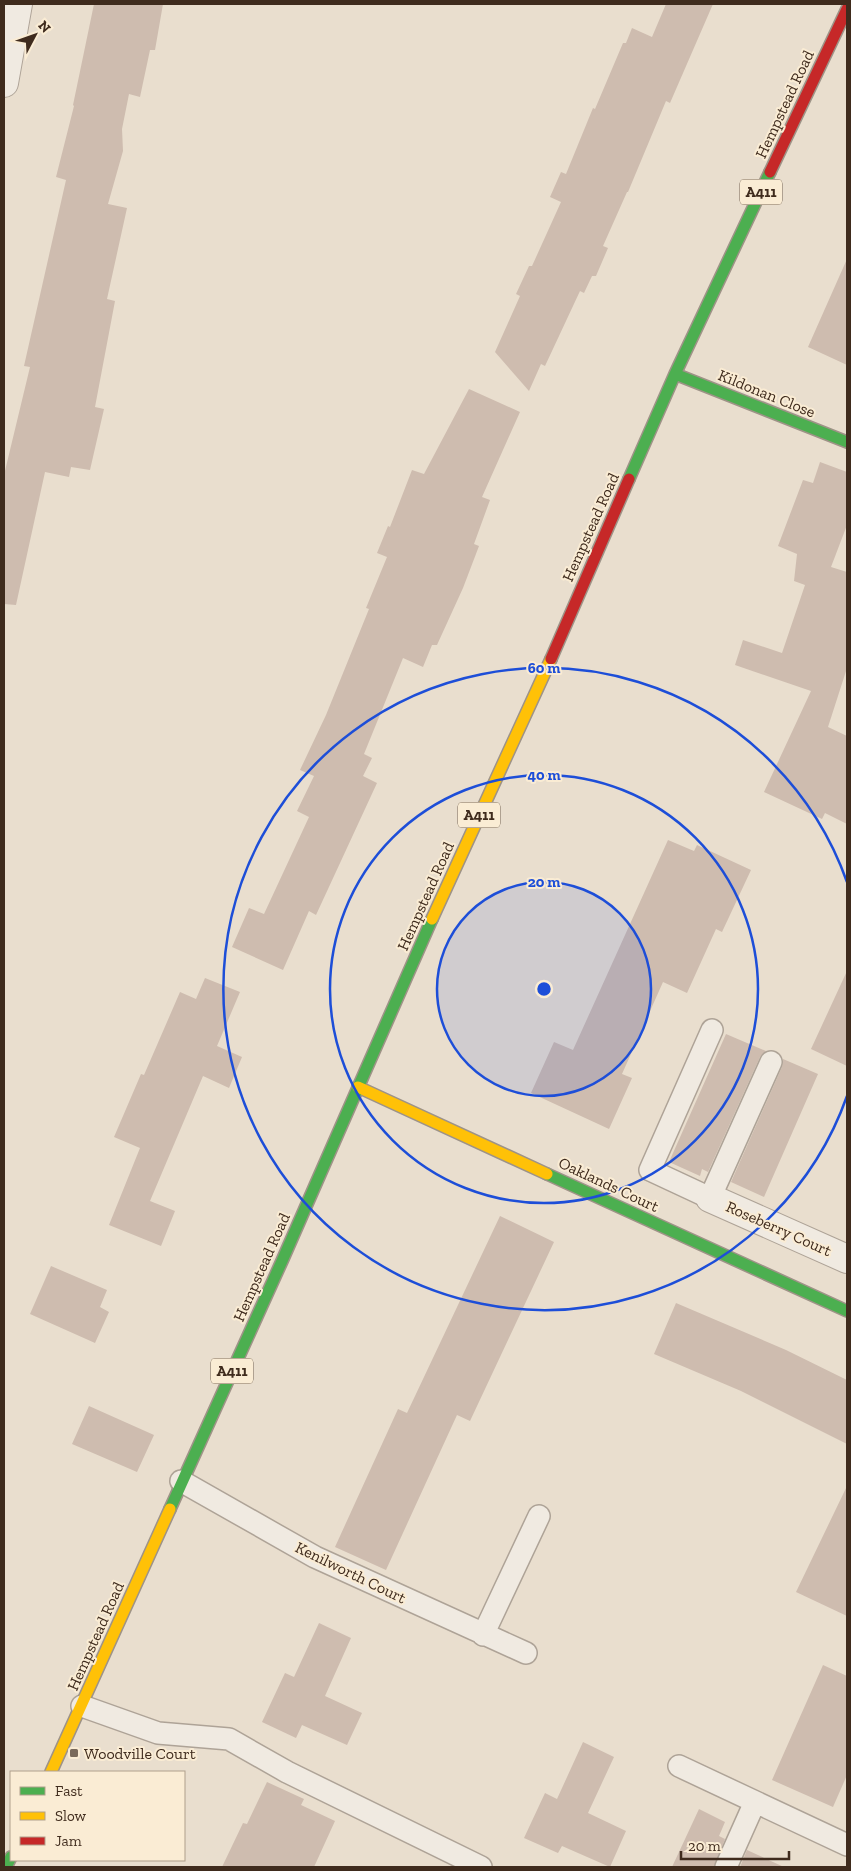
<svg xmlns="http://www.w3.org/2000/svg" width="851" height="1871" font-family="'Zilla Slab',serif">
<rect width="100%" height="100%" fill="#e9dece"/>
<path fill="#cebcaf" d="M 94,4 L 163,4 L 155,50 L 150,50 L 140,97 L 129,94 L 122,129 L 123,151 L 108,204 L 127,208 L 107,299 L 115,301 L 95,407 L 104,409 L 90,470 L 71,467 L 69,477 L 45,472 L 16,605 L 4,604 L 4,475 L 30,367 L 24,366 L 66,180 L 56,177 L 74,106 L 73,105 Z
M 666,4 L 713,4 L 670,103 L 666,101 L 628,192 L 627,192 L 603,246 L 608,248 L 596,276 L 592,276 L 584,293 L 580,291 L 545,366 L 541,364 L 529,391 L 495,352 L 520,296 L 516,294 L 529,266 L 532,266 L 561,202 L 550,197 L 561,172 L 566,174 L 593,108 L 595,109 L 623,43 L 626,43 L 632,28 L 652,37 Z
M 847,259 L 847,365 L 808,347 Z
M 469,389 L 520,412 L 482,497 L 490,500 L 474,544 L 479,546 L 463,588 L 437,645 L 432,645 L 423,667 L 403,658 L 364,754 L 372,758 L 363,776 L 377,783 L 316,915 L 309,911 L 283,970 L 232,947 L 249,908 L 264,914 L 309,817 L 297,811 L 314,776 L 300,770 L 326,715 L 369,609 L 366,608 L 387,557 L 377,553 L 388,526 L 390,527 L 412,470 L 424,474 Z
M 820,462 L 847,472 L 847,525 L 831,567 L 847,572 L 847,668 L 828,727 L 847,736 L 847,824 L 825,813 L 822,819 L 764,792 L 811,691 L 735,665 L 743,640 L 782,653 L 805,585 L 794,581 L 797,554 L 778,546 L 803,480 L 813,483 Z
M 668,840 L 694,851 L 697,845 L 751,870 L 722,932 L 716,929 L 687,993 L 663,982 L 622,1074 L 632,1078 L 609,1129 L 531,1093 L 554,1042 L 573,1050 Z
M 847,971 L 847,1066 L 811,1049 Z
M 205,978 L 240,992 L 217,1046 L 242,1057 L 229,1088 L 203,1076 L 150,1201 L 175,1211 L 161,1246 L 109,1225 L 140,1148 L 114,1137 L 141,1074 L 144,1075 L 180,992 L 196,999 Z
M 726,1034 L 766,1051 L 760,1057 L 708,1172 L 702,1169 L 700,1176 L 669,1162 Z
M 783,1059 L 818,1074 L 764,1197 L 731,1182 L 782,1067 Z
M 500,1216 L 554,1242 L 470,1421 L 457,1415 L 386,1570 L 335,1547 L 398,1409 L 407,1413 Z
M 51,1266 L 107,1290 L 100,1307 L 109,1312 L 95,1343 L 30,1314 Z
M 676,1303 L 786,1350 L 847,1380 L 847,1444 L 741,1391 L 654,1354 Z
M 89,1406 L 154,1435 L 137,1472 L 72,1444 Z
M 847,1486 L 847,1616 L 796,1592 Z
M 319,1623 L 351,1638 L 325,1696 L 362,1713 L 347,1745 L 302,1725 L 296,1738 L 262,1722 L 285,1673 L 294,1677 Z
M 823,1665 L 847,1676 L 847,1775 L 833,1807 L 772,1780 Z
M 583,1742 L 614,1757 L 588,1813 L 626,1831 L 610,1867 L 562,1846 L 558,1853 L 524,1838 L 545,1793 L 557,1799 Z
M 267,1782 L 304,1799 L 301,1805 L 335,1821 L 314,1867 L 222,1867 L 243,1823 L 247,1824 Z
M 699,1809 L 725,1822 L 719,1836 L 725,1839 L 714,1867 L 672,1867 Z
M 747,1850 L 784,1867 L 740,1867 Z"/>
<g fill="none" stroke-linecap="round" stroke-linejoin="round">
<g stroke="#aea397" stroke-width="24">
<path id="lane" d="M 712,1030 L 650,1170 L 710,1198 L 771,1062
M 181,1481 L 315,1557 L 526,1653
M 483,1635 L 539,1516
M 82,1706 L 158,1733 L 229,1739 L 287,1772 L 481,1867
M 679,1766 L 847,1845
M 726,1867 L 755,1802"/>
</g>
<g stroke="#aea397" stroke-width="30">
<path id="street" d="M 4,83 L 18,4
M 710,1198 L 847,1259"/>
</g>
<g stroke="#9e9387" stroke-width="14">
<path id="fast" d="M 675,374 L 847,442
M 629,479 L 675,374 L 770,172
M 547,1174 L 847,1311
M 170,1509 L 282,1261 L 432,919
M 6,1867 L 11,1857"/>
</g>
<g stroke="#9e9387" stroke-width="14">
<path id="slow" d="M 432,919 L 551,659
M 358,1087 L 547,1174
M 51,1772 L 170,1509"/>
</g>
<g stroke="#9e9387" stroke-width="14">
<path id="jam" d="M 770,172 L 847,9
M 551,659 L 629,479"/>
</g>
<use href="#lane" stroke="#f0eae1" stroke-width="21"/>
<use href="#street" stroke="#f0eae1" stroke-width="28"/>
<use href="#fast" stroke="#4caf50" stroke-width="11"/>
<use href="#slow" stroke="#ffc107" stroke-width="11"/>
<use href="#jam" stroke="#c62828" stroke-width="11"/>
</g>
<circle cx="544" cy="989" r="107" fill="#1d4ed8" fill-opacity=".12"/>
<g fill="none" stroke="#1d4ed8" stroke-width="2.5">
<circle cx="544" cy="989" r="107"/>
<circle cx="544" cy="989" r="214"/>
<path d="M847 1096A321 321 0 1 1 847 882"/>
</g>
<rect fill="#7a6a5b" stroke="#faecd4" stroke-width="2" x="69" y="1748" width="10" height="10" rx="2.5"/>
<g text-anchor="middle" stroke-width="4" stroke-linejoin="round" paint-order="stroke">
<g fill="#faecd4" stroke="#776554" stroke-width="1">
<rect x="740" y="179.5" width="42" height="25" rx="4"/>
<rect x="458" y="802.5" width="42" height="25" rx="4"/>
<rect x="211" y="1358.5" width="42" height="25" rx="4"/>
</g>
<g font-size="15" font-weight="bold" fill="#3f2b1d">
<text x="761" y="197">A411</text>
<text x="479" y="820">A411</text>
<text x="232" y="1376">A411</text>
</g>
<g font-size="16" fill="#3f2b1d" stroke="#faecd4">
<text transform="translate(784 104) rotate(-65)" y="6">Hempstead Road</text>
<text transform="translate(767 393) rotate(22)" y="6">Kildonan Close</text>
<text transform="translate(590 527) rotate(-66)" y="6">Hempstead Road</text>
<text transform="translate(425 896) rotate(-66)" y="6">Hempstead Road</text>
<text transform="translate(609 1184) rotate(25)" y="6">Oaklands Court</text>
<text transform="translate(779 1228) rotate(24)" y="6">Roseberry Court</text>
<text transform="translate(261 1267) rotate(-66)" y="6">Hempstead Road</text>
<text transform="translate(351 1572) rotate(26)" y="6">Kenilworth Court</text>
<text transform="translate(95 1636) rotate(-66)" y="6">Hempstead Road</text>
</g>
<g font-size="16" fill="#3f2b1d" stroke="#faecd4" text-anchor="start">
<text x="84" y="1759">Woodville Court</text>
</g>
</g>
<circle cx="544" cy="989" r="8" fill="#1d4ed8" stroke="#faecd4" stroke-width="2.5"/>
<g font-size="15" text-anchor="middle" font-weight="bold" fill="#1d4ed8" stroke="#faecd4" stroke-width="4" stroke-linejoin="round" paint-order="stroke">
<text x="544" y="673">60 m</text>
<text x="544" y="780">40 m</text>
<text x="544" y="887">20 m</text>
</g>
<rect width="851" height="1871" fill="none" stroke="#3f2b1d" stroke-width="10"/>
<rect x="10" y="1771" width="175" height="90" fill="#faecd4" stroke="#af9f8b"/>
<rect x="20" y="1787" width="25" height="8" fill="#4caf50" stroke="#af9f8b"/>
<text x="55" y="1796" font-size="15" fill="#3f2b1d">Fast</text>
<rect x="20" y="1812" width="25" height="8" fill="#ffc107" stroke="#af9f8b"/>
<text x="55" y="1821" font-size="15" fill="#3f2b1d">Slow</text>
<rect x="20" y="1837" width="25" height="8" fill="#c62828" stroke="#af9f8b"/>
<text x="55" y="1846" font-size="15" fill="#3f2b1d">Jam</text>
<g transform="translate(35 35) rotate(49)" stroke="#faecd4" stroke-width="4" paint-order="stroke">
<path d="M0-4L9 19L0 12L-9 19Z" fill="#3f2b1d"/>
<text y="-8" font-size="14" font-weight="bold" text-anchor="middle" fill="#3f2b1d">N</text>
</g>
<path d="M681 1851v8h108v-8" fill="none" stroke="#3f2b1d" stroke-width="2.5"/>
<text x="688" y="1851" font-size="15" fill="#3f2b1d" stroke="#faecd4" stroke-width="4" paint-order="stroke">20 m</text>
</svg>
